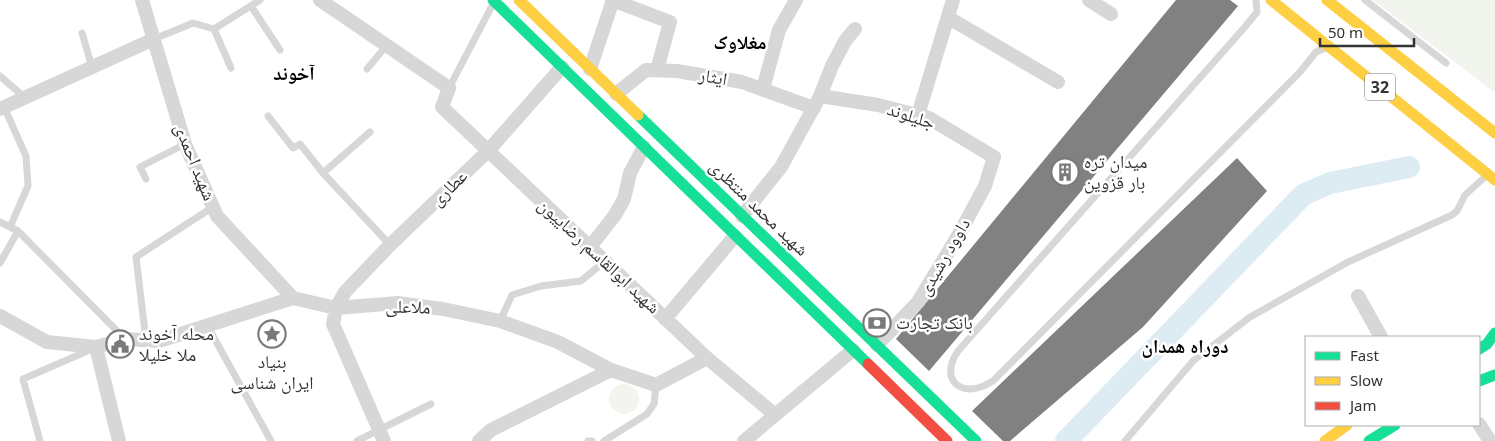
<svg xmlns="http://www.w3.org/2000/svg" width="1495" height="441" font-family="'Noto Sans','Noto Naskh Arabic',sans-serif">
<rect width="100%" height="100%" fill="#fff"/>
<path fill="#f1f5ed" d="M 1373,0 L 1495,0 L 1495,93 Z
M609 399a15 15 0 1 1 30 0a15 15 0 1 1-30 0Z"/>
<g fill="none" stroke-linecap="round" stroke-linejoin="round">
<path stroke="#ddebf3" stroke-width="22" d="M 1066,441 L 1303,195 L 1330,183 L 1409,167"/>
</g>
<path fill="#818181" d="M 1176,0 L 1230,0 L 1238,6 L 929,371 L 896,339 Z
M 1237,158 L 1267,191 L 1143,327 L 1010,441 L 1003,441 L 972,411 Z"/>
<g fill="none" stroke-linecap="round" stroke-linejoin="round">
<path stroke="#d7d7d7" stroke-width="7" d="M 1256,0 L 1257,12 L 1244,28 L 958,351 C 937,382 965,401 994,380 L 1300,72 L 1316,52 L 1323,49
M 1365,0 L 1446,63
M 251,6 L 280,50
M 214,29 L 231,68
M 82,33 L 92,67
M 154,39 L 193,23 L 214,29 L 260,0
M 367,69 L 387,45
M 0,76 L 24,97
M 449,88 L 494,2
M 4,107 L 26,156 L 28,186 L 10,227
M 268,116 L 293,148 L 300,144 L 323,173 L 390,245
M 323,173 L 370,132
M 146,179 L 140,167 L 185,144
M 0,222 L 18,231 L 125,339
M 0,263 L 18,231
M 500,321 L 512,295 L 541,286 L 581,281 L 605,261
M 207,325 L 271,441
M 146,340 L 136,257 L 213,207
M 40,441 L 23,379 L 92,349
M 357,441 L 431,404
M 588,441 L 592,441
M 604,441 L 647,414 L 654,404 L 656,385
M 1125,441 L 1193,361 L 1250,317 L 1348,262 L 1452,215 L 1457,211 L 1465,195 L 1485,177"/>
<path stroke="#d7d7d7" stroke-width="14" d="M 142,0 L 185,144 L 217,216 L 293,298
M 320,0 L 449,88 L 442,107 L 707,358 L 774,414
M 612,0 L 670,22 L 657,70
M 1089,0 L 1111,14
M 949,18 L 1058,82
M 590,69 L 613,0
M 763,89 L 779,30 L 796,0
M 616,94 L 646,70 L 677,71 L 742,82 L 814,108
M 820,96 L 878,105 L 929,118 L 994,157 L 985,186 L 958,236 L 918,302 L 877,345
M 0,109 L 154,39
M 918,115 L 953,0
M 742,216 L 781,167 L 820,96 L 832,66 L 845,41 L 855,29
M 590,247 L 615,215 L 624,199 L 630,173 L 644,147
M 1358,296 L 1381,337
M 0,316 L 47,342 L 96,347 L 125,339 L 159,341 L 293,298 L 336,308 L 398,303 L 443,309 L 500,321 L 558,342 L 611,370 L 656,385 L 707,358
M 665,319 L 735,236
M 96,347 L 119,441
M 1479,424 L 1490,441
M 384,441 L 333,324 L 336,308 L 345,292 L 390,245 L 488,151 L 562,67
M 479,441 L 491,430 L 611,370
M 744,441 L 853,350"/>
<path stroke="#16e098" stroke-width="11" d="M 493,0 L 868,364
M 638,115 L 976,441
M 1479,349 L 1487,344 L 1495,333
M 1479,381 L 1495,375
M 1369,441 L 1395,425"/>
<path stroke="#ffcf43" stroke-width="11" d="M 519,0 L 638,115
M 1271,0 L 1495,180
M 1327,0 L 1495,133
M 1325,441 L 1347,425"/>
<path stroke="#f24e42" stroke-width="11" d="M 868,364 L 947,441"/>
</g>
<defs>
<g id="building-ring" transform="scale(1.4375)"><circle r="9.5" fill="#fff" stroke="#7a7a7a" stroke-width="1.5"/><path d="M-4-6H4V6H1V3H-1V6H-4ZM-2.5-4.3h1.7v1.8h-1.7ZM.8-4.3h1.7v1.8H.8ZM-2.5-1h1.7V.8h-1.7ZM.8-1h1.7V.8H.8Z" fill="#7a7a7a"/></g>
<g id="bank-ring" transform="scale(1.4375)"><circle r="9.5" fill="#fff" stroke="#7a7a7a" stroke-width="1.5"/><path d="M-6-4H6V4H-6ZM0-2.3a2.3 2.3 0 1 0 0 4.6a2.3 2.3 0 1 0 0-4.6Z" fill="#7a7a7a"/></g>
<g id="sight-ring" transform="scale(1.4375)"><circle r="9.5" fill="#fff" stroke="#7a7a7a" stroke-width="1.5"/><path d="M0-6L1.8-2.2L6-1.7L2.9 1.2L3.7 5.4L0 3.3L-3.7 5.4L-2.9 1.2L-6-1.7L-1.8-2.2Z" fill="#7a7a7a"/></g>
<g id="civic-ring" transform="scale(1.4375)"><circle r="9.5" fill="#fff" stroke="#7a7a7a" stroke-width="1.5"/><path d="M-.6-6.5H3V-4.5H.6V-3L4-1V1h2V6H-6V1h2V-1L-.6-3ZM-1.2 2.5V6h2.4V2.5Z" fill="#7a7a7a"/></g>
</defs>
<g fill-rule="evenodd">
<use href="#building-ring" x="1065" y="172"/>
<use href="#bank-ring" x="877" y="323"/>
<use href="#sight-ring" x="272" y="334"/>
<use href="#civic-ring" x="120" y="344"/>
</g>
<g text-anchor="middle" stroke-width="5" stroke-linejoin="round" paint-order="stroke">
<rect fill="#fff" stroke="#707070" stroke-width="1" x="1365" y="73.5" width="30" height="27" rx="4"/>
<g font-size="16" font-weight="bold" fill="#333">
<text x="1380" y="93">32</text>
</g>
<g font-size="18" fill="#333" stroke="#fff">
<text transform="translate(713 77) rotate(10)" y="6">ایثار</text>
<text transform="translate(911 116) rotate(18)" y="6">جلیلوند</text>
<text transform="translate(195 162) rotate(68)" y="6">شهید احمدی</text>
<text transform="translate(449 188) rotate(-44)" y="6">عطاری</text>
<text transform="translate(759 208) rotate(44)" y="6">شهید محمد منتظری</text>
<text transform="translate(599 256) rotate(43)" y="6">شهید ابوالقاسم رضاییون</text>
<text transform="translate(944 257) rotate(-60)" y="6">داوود رشیدی</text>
<text transform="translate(408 307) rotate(2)" y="6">ملاعلی</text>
</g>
<g font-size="18" fill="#333" stroke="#fff" text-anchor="start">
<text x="1084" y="168">میدان تره<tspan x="1084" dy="21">بار قزوین</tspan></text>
<text x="896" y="329">بانک تجارت</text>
<text x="139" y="340">محله آخوند<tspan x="139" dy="21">ملا خلیلا</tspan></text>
<text x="272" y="368" text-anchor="middle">بنیاد<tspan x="272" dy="21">ایران شناسی</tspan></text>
</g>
<g font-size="19" font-weight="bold" fill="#000" stroke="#fff">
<text x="740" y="49">مغلاوک</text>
<text x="294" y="80">آخوند</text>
<text x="1185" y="353">دوراه همدان</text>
</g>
</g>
<rect x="1305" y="336" width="175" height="90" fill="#ffffff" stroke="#adadad"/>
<rect x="1315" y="352" width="25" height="8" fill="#16e098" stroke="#adadad"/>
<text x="1350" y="361" font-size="15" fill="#333333">Fast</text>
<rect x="1315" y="377" width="25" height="8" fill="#ffcf43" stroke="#adadad"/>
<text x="1350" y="386" font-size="15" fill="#333333">Slow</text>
<rect x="1315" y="402" width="25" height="8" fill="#f24e42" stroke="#adadad"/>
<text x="1350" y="411" font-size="15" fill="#333333">Jam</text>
<path d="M1320 38v8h94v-8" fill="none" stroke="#333333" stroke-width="2.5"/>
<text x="1328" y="38" font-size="15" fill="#333333" stroke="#ffffff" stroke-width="4" paint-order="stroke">50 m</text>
</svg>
